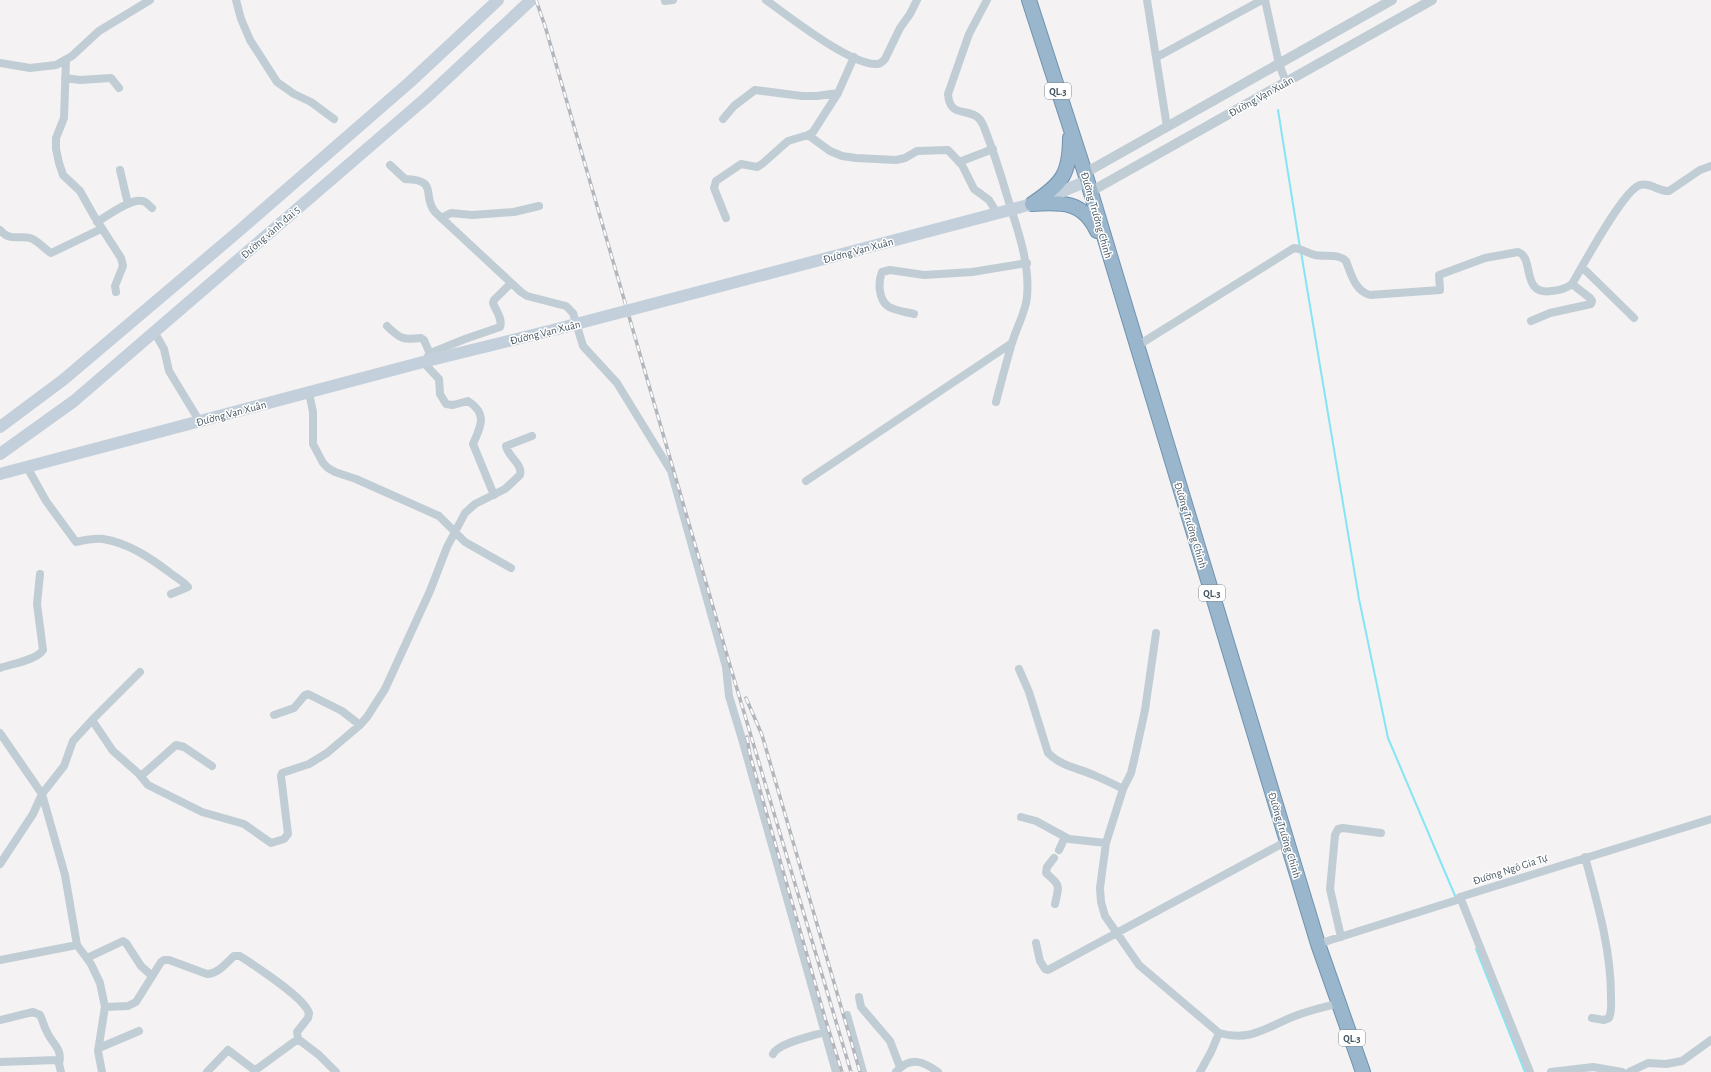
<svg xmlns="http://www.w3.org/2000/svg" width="1711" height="1072" font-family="'Alegreya Sans',sans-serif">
<rect width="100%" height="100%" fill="#f4f2f2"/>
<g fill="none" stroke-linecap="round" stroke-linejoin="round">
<path stroke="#85e5f6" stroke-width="2" d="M 1278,110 L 1300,248
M 1301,252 L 1359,599 L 1388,738 L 1456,898
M 1476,949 L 1525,1072"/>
<g stroke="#7093b1" stroke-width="16">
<path id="trunk" d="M 1029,0 L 1085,173 L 1318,944 L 1363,1072
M 1032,204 C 1062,202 1083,201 1097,231
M 1032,204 C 1062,184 1070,174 1070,138"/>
</g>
<path stroke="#c1cdd5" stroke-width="8" d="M 236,0 L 241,19 L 250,40 L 277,82 L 294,94 L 311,102 L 334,119
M 766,0 C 788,16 852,66 877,64 C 881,64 882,62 885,59 L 900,28 L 910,14 L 917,0
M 987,0 L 969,34 L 948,94 C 950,123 975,102 984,127 C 993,150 1001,175 1008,199 C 1018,231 1030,263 1027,297 C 1026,311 1016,329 1012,343 C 1006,363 1001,383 996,402
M 1147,0 L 1167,127
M 1265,0 L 1279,64 L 1286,82
M 665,1 L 673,0
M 1157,57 L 1262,0
M 66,60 L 64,118 L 56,138 L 56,149 L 59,163 L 63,175 L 80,191 L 94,216 L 121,258 L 123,266 L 115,286 L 116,292
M 0,63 L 30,68 L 56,65 L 72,56 L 99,31 L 150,0
M 65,78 L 80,80 L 111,78 L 119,88
M 723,119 L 734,106 L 755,90 L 802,96 L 817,96 L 838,93
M 808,135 L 830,151 L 842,156 L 856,158 L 896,160 L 905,158 L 917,151 L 948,150 L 962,165 L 974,189 L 989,200 L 997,213
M 959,162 L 993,149
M 390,165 L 405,179 C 440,180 421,195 435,212 L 521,292 L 527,296 L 566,306 L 573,313 L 583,346 L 617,383 L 671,471 L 726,667 L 729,696 L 742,739 L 836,1072
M 120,170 L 128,204
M 441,218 L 451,213 L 472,215 L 514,212 L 539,206
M 726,218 L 714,188 L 716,181 L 741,164 L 757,167 L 762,164 L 788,141 L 808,135 L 813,132 L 838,93 L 854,57
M 97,222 C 107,216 131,198 142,201 C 146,201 149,206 152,208
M 0,230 C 10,242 19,235 30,238 C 39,241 44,249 51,253 L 101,229
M 1582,267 L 1634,318
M 914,314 C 906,312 897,311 889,307 C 878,300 878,282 882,272 L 890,270 L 924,275 L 972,272 L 1027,263
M 1531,321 L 1550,313 L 1591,304 L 1592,301 L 1590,298 L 1572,284
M 387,326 C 400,339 403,340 421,338 L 424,340 L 430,354
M 156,335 L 164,349 L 169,371 L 200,422
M 1137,346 L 1294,248 C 1302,249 1307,253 1315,255 C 1325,257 1338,253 1346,261 C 1351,274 1355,291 1370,295 L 1440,290 L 1439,275 L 1485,258 L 1518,252 C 1535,257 1520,296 1552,291 C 1560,290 1566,289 1572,284 C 1582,267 1624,189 1640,185 C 1650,182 1659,192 1669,191 L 1700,170 L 1711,166
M 429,359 L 428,356 L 433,352 L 465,339 L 500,327 C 503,319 496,311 493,303 L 494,300 L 511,283
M 423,362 L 439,379 L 440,394 L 446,404 L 453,405 L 468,401 C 488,414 481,426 473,444 L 494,495
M 309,393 L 313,412 L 313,444 L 323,463 L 328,468 L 335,472 L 356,479 L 439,516 L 465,542 L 511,568
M 27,467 L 46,501 L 76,542 C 85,540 94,538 103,539 C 128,543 149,557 169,572 C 175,577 183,581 188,587 L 171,594
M 806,481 L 1012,343
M 1156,633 L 1145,710 L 1135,756 L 1131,773 L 1123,789 L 1106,843 L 1100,888 L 1101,902 L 1105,916 L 1139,965 L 1219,1033 C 1252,1042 1266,1027 1295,1016 C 1310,1010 1325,1007 1340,1003
M 0,668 C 11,664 37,660 43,650 L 37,604 L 40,574
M 1019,669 L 1029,692 L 1048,753 C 1062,767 1079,768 1096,776 C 1105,780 1114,784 1123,789
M 274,715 L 294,708 L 305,695 L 308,694 L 342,711 L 360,725
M 92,720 L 113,751 L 138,773 L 148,785 L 202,812 L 244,824 L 271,843 L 284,839 L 288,834 L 281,776 L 282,773 L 309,764 L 327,753 L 360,725 L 367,717 L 385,689 L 430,591 L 447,547 L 465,513 L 475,504 L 505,489 L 520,475 C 523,464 508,457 506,446 L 532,436
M 0,733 L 42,794 L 65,875 L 77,945
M 141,776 L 176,745 L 184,747 L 212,766
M 1021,817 L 1036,821 L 1069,839 L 1106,843
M 1059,850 L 1065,837
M 1585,857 C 1597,902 1611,949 1611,996 C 1611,1004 1612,1011 1609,1018 L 1604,1020 L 1592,1018
M 1054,858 L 1047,867 L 1046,873 C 1061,886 1059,885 1055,904
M 0,864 L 33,814 L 42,794 L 64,766 L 73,741 L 94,718 L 140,672
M 1460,897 L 1530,1072
M 1341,937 L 1330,889 L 1335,835 L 1338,829 L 1343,828 L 1381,833
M 1036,943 L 1040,961 L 1045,969 L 1048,970 L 1287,841
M 1318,944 L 1457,900 L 1460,897 L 1711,819
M 87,958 L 123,941 L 126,943 L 141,966 L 152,976
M 0,960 L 77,945 L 91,964 L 100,983 L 105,1007 L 98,1051 L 102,1072
M 859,997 L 861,1007 L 890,1041 L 900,1067
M 105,1007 L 128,1006 L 136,1002 L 161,962 L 164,960 L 169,960 L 207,974 C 218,974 226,963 234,956 L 240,956 C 255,966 304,997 309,1013 L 308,1018 L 297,1032 L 298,1039 L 319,1055 L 336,1072
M 847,1015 L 863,1072
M 0,1020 L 33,1012 L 40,1015 C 43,1021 44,1027 47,1032 C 52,1044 63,1048 59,1064
M 99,1048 L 139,1031
M 773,1054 C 778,1043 813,1036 825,1032
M 0,1062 L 57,1060 L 59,1064 L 61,1072
M 207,1072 L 228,1050 L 253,1069 L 257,1069 L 298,1039
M 896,1072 C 910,1056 923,1061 938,1072
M 1200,1072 L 1211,1052 L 1219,1033
M 1551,1072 L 1593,1067 L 1622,1072
M 1629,1072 L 1648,1063 L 1666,1064 L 1682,1061 L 1711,1040"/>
<path stroke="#c1cdd5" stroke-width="10" d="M 1085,173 L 1392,0
M 1090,192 L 1432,0"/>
<path stroke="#c3d0dc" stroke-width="12" d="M 702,291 L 1032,204 L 1087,181
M 0,427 L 63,380 L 240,230 L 410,82 L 498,0
M 0,454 L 74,401 L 426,98 L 531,0
M 0,474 L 423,362 L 557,329"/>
<use href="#trunk" stroke="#9ab6cc" stroke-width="14"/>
<g stroke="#b3b7bd" stroke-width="3.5">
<path id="rail" d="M 536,0 L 545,26 L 729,662 L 851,1072
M 746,698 L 762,735 L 860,1072
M 747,737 L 750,755 L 825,1018 L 842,1072"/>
</g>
<use href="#rail" stroke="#fff" stroke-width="2" stroke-dasharray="6" stroke-linecap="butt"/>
<path stroke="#c3d0dc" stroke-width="12" d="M 557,329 L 702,291"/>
</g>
<g text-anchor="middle" stroke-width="3" stroke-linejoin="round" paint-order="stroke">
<g fill="#fff" stroke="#7e8991" stroke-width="1">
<rect x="1045" y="83" width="26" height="16" rx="3"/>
<rect x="1199" y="585" width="26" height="16" rx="3"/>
<rect x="1339" y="1030" width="26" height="16" rx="3"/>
</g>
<g font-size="10" font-weight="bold" fill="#475762">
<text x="1058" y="95">QL.3</text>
<text x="1212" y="597">QL.3</text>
<text x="1352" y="1042">QL.3</text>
</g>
<g font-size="11" fill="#475762" stroke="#fff">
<text transform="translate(1261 96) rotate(-29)" y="4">Đường Vạn Xuân</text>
<text transform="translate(1097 215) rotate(74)" y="4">Đường Trường Chinh</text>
<text transform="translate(270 232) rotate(-41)" y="4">Đường vành đai 5</text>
<text transform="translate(858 250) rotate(-15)" y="4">Đường Vạn Xuân</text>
<text transform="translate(545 332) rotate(-14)" y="4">Đường Vạn Xuân</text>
<text transform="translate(231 413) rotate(-15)" y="4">Đường Vạn Xuân</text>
<text transform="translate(1191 525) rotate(73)" y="4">Đường Trường Chinh</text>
<text transform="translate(1285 835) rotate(73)" y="4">Đường Trường Chinh</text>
<text transform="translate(1510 869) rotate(-18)" y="4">Đường Ngô Gia Tự</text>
</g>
</g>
</svg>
